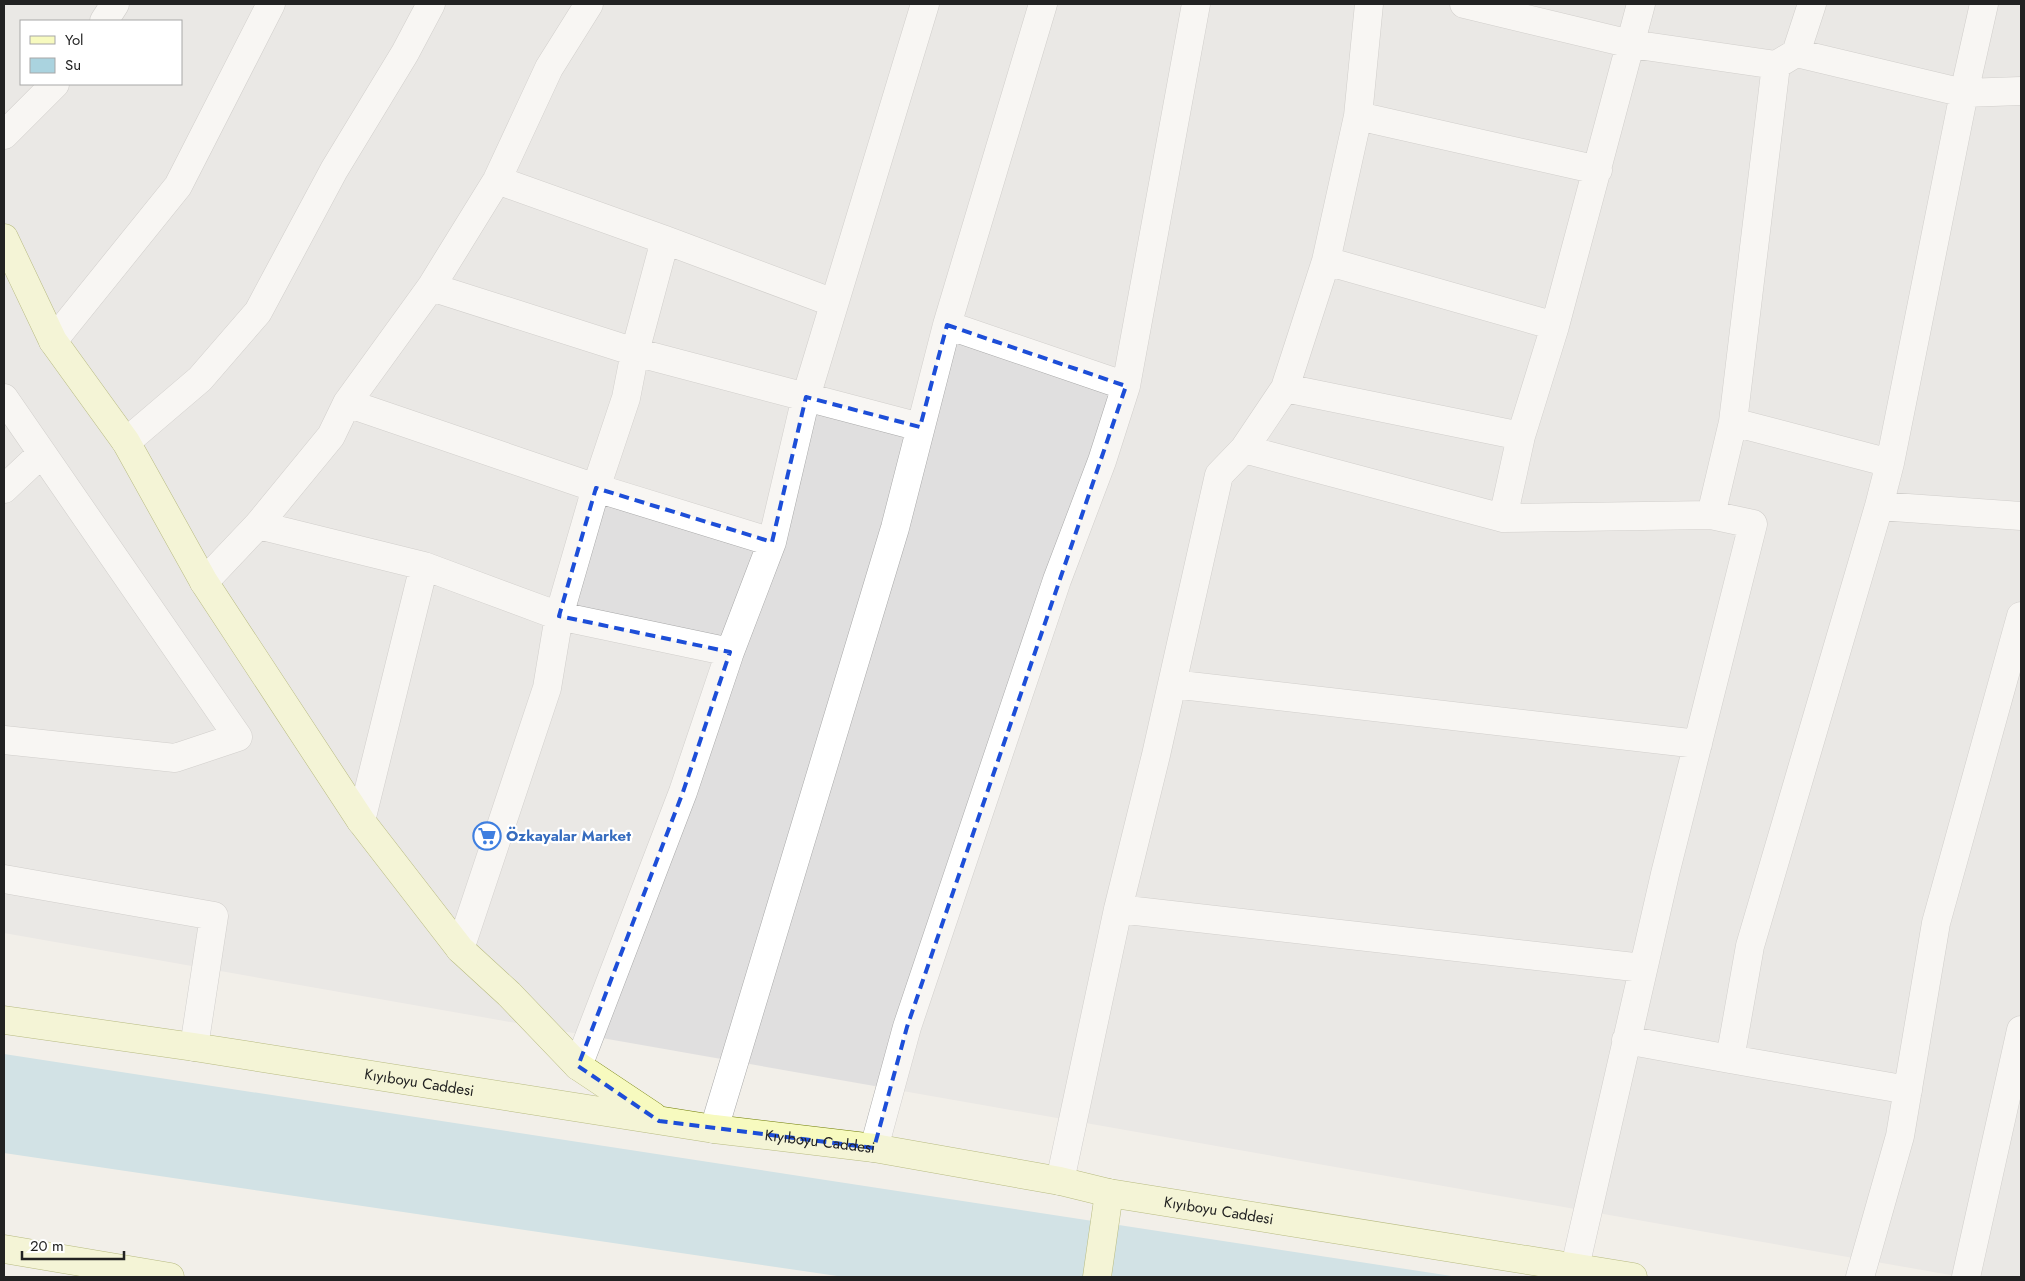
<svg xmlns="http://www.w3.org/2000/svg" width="2025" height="1281" font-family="Jost,sans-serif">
<rect width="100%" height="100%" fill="#f2efe9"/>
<path fill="#e0dfdf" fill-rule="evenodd" d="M 4,4 L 2021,4 L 2021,1277 L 1962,1277 L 4,933 ZM 21,21 L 181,21 L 181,84 L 21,84 Z"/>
<path fill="#aad3df" d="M 4,1054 L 1458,1277 L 844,1277 L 4,1153 Z"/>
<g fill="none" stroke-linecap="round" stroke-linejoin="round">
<g stroke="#a9a9a9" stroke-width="29">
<path id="street" d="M 1464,4 L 1631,44 L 1776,65
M 104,21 L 115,4
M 1796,53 L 1964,93 L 2021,91
M 1358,116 L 1598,170
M 4,135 L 55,84
M 497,180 L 665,240 L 834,303
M 1326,261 L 1555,326
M 431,287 L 635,352 L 920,427
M 947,325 L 1126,386
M 53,341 L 178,186 L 271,4
M 1285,388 L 1521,436
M 4,398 L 238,737 L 175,758 L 4,740
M 347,403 L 596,488 L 772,542
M 1733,422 L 1890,463
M 126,442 L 200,379 L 258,312 L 334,170 L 405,53 L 431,4
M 1244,449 L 1285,388 L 1326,261 L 1358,116 L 1369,4
M 4,489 L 42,453
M 1879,506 L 1890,463 L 1964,93 L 1984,4
M 1711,515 L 1733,422 L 1776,65 L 1796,53 L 1812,4
M 1503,518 L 1521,436 L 1555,326 L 1641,4
M 258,525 L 424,566 L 559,616 L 730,652
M 204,582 L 258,525 L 331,436 L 347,403 L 431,287 L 497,180 L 549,68 L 589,4
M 1172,684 L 1698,744
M 361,821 L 424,566
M 4,879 L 214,916 L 194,1047
M 1118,909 L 1643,968
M 460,949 L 547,688 L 559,616 L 596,488 L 626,398 L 635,352 L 665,240
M 1626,1040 L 1730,1059
M 578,1066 L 683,792 L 730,652 L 772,542 L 806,397 L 925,4
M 1908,1090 L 1730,1059 L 1750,946 L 1879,506 L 2021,516
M 714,1129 L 895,528 L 947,325 L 1043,4
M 874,1148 L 907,1027 L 1057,580 L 1102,461 L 1126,386 L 1196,4
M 1060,1181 L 1118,909 L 1156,755 L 1219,475 L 1244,449 L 1503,518 L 1711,515 L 1753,524 L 1665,874 L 1575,1267
M 1860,1277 L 1900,1136 L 1936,923 L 2021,616
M 1966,1277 L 2021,1030"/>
</g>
<g stroke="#707d05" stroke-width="29">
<g id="secondary">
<path d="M 4,238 L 53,341 L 126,442 L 204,582 L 361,821 L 460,949 L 509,994 L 578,1066 L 653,1116"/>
<path id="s1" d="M 4,1020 L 194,1047 L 714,1129 L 874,1148 L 1060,1181 L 1109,1193 L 1633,1277"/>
<path d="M 4,1249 L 170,1277"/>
<path d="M 1097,1277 L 1109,1193"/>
</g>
</g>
<use href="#street" stroke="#fff" stroke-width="28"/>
<use href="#secondary" stroke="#f7fabf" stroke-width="28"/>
</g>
<path d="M0 0H2025V1281H0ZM 947,325 L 1126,386 L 907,1027 L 874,1148 L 659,1121 L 578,1066 L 683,792 L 730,652 L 559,616 L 596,488 L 772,542 L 806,397 L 920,427 Z" fill="#f2efe9" fill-opacity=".55" fill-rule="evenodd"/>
<path fill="none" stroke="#1d4ed8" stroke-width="4" stroke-dasharray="10 6" stroke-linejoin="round" d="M 947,325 L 1126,386 L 907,1027 L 874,1148 L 659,1121 L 578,1066 L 683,792 L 730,652 L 559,616 L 596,488 L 772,542 L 806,397 L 920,427 Z"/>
<defs>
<g id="supermarket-ring" transform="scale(1.4375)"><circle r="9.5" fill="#fff" stroke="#3f7fe0" stroke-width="1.5"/><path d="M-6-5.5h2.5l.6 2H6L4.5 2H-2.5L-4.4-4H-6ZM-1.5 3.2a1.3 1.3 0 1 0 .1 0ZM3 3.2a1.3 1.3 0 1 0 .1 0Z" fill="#3f7fe0"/></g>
</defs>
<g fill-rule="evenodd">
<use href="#supermarket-ring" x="487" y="836"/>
</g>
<g text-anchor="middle" stroke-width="4.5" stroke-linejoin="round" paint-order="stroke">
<g font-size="15" font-weight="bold" fill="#366cbe" stroke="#fff" text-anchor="start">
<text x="506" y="841">Özkayalar Market</text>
</g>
<g font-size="15" fill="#222" stroke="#fff">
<text dy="5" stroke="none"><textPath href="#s1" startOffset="420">Kıyıboyu Caddesi</textPath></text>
<text dy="5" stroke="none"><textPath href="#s1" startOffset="825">Kıyıboyu Caddesi</textPath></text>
<text dy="5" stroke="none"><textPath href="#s1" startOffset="1230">Kıyıboyu Caddesi</textPath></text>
</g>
</g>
<rect width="2025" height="1281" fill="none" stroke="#222222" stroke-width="10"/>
<rect x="20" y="20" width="162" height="65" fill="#ffffff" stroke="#a7a7a7"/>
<rect x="30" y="36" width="25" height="8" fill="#f7fabf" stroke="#a7a7a7"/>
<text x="65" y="45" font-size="15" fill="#222222">Yol</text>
<rect x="30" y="58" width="25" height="15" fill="#aad3df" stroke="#a7a7a7"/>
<text x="65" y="70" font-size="15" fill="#222222">Su</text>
<path d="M22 1251v8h102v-8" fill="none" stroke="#222222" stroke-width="2.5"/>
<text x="30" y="1251" font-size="15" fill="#222222" stroke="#ffffff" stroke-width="4" paint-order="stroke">20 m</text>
</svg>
